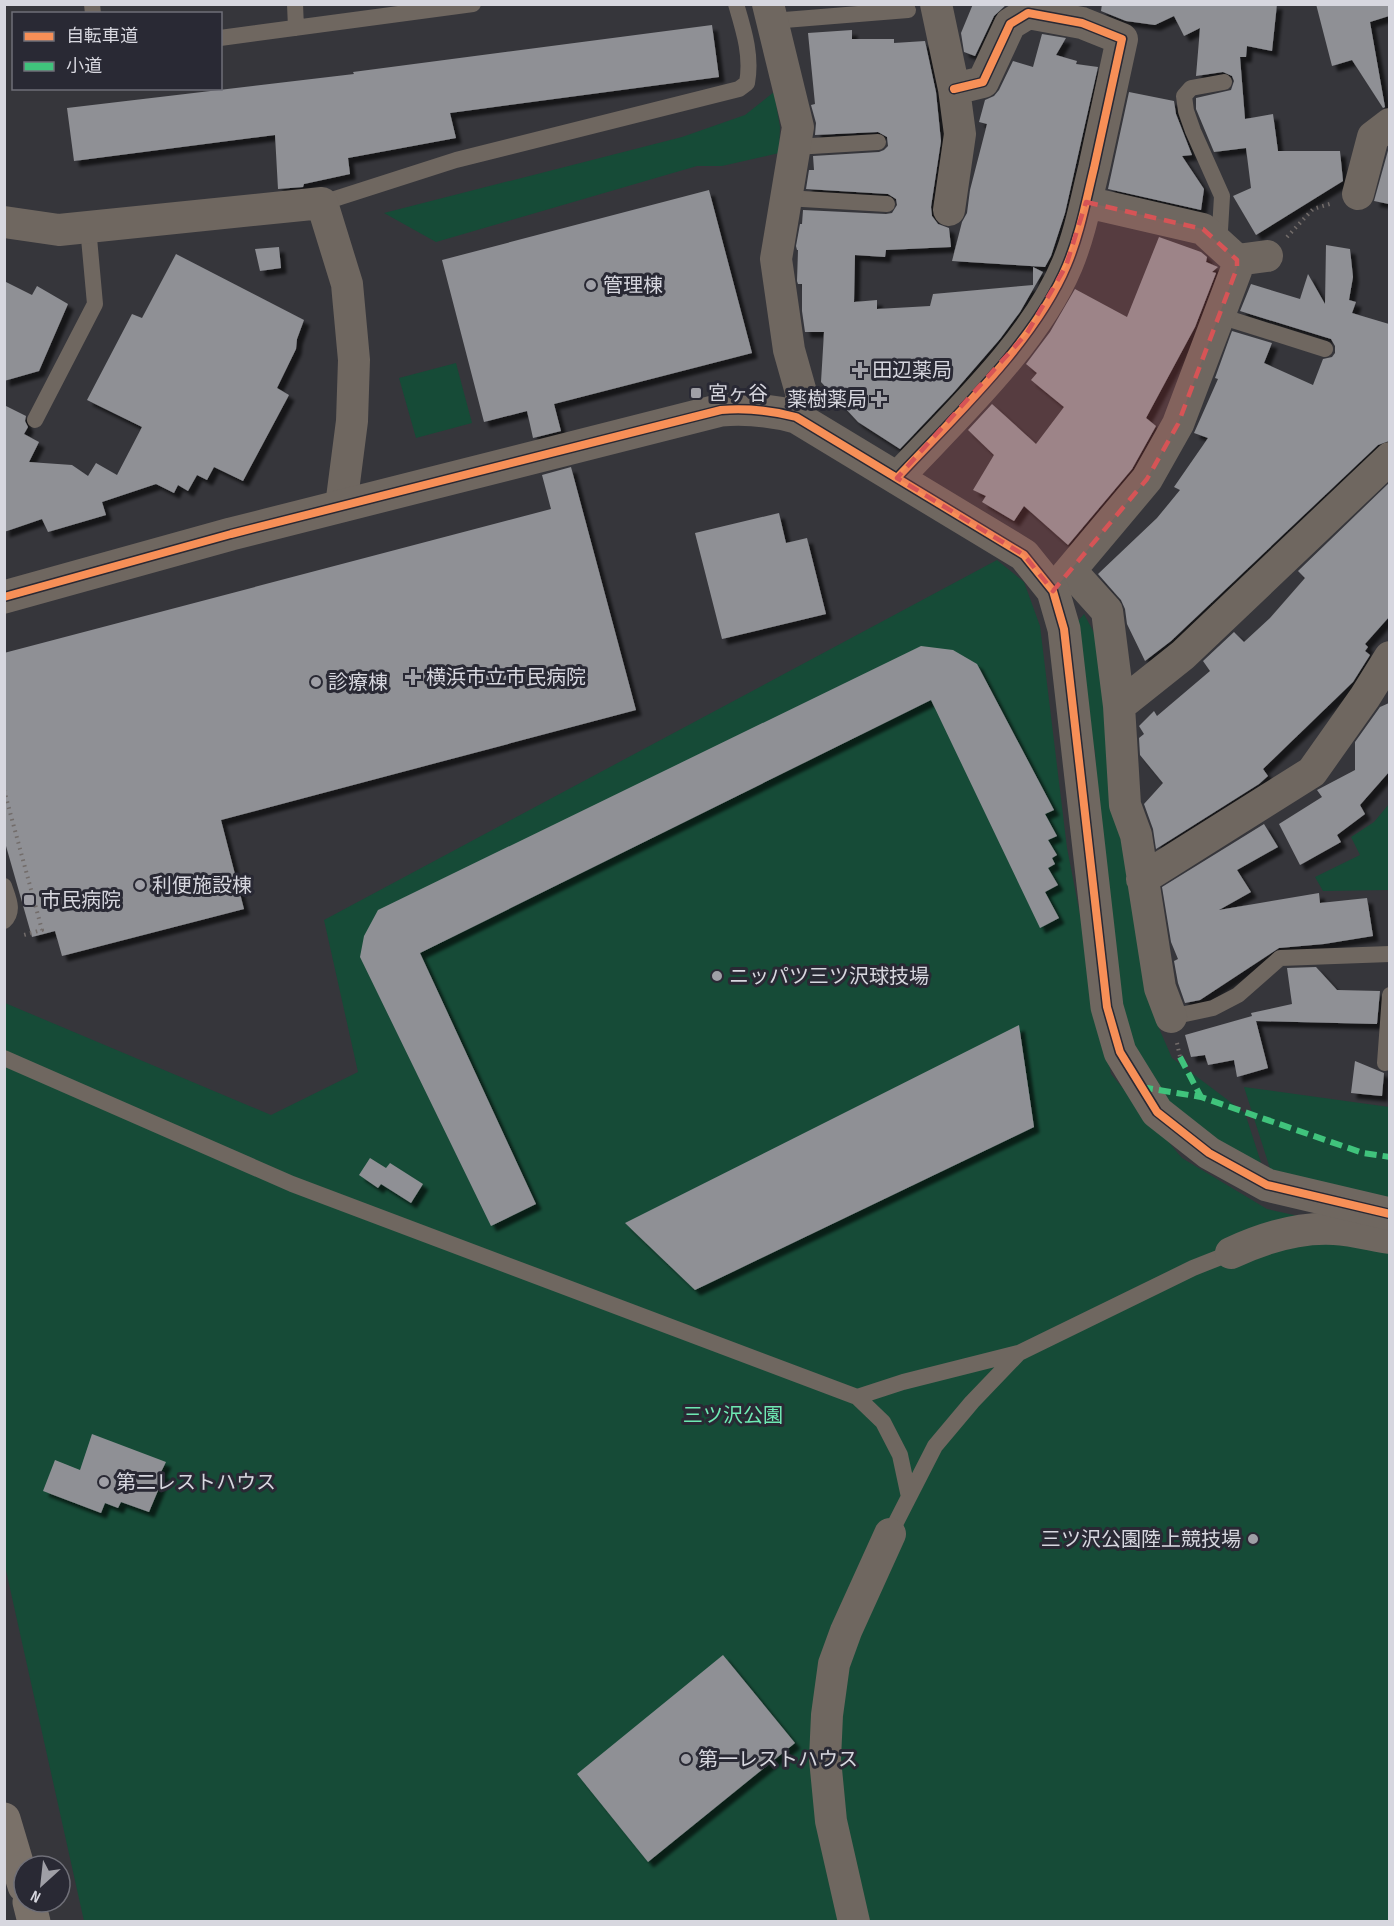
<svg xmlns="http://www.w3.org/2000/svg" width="1394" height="1926" font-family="'Sofia Sans Condensed','Noto Sans JP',sans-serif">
<defs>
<filter id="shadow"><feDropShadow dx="5.5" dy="5.5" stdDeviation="1.5" flood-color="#0009"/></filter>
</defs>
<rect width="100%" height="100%" fill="#36363b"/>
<path fill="#164b37" d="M 774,92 L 780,127 L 779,153 L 722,166 L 697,166 L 436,242 L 384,213 L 682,137 L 745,115 Z
M 456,363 L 472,423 L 416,438 L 399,378 Z
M 997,560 L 1024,582 L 1040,626 L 1067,848 L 1111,1074 L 1182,1158 L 1267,1209 L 1389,1236 L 1389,1921 L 84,1921 L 5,1566 L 5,1003 L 271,1115 L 358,1072 L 324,920 Z
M 1084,614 L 1106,655 L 1132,895 L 1147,982 L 1158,1026 L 1172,1058 L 1245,1113 L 1266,1178 L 1163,1107 L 1126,1047 L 1101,860 L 1095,750 L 1083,741 L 1073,627 Z
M 1389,804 L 1389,890 L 1323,891 L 1315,877 L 1360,855 L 1351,837 L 1374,822 Z
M 1244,1087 L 1389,1107 L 1389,1210 L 1274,1181 Z"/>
<path fill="#8f9095" filter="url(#shadow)" d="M 973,4 L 1007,4 L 994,16 L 975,56 L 964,52 L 961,33 Z
M 1102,4 L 1277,4 L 1272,51 L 1247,46 L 1246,57 L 1240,57 L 1245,119 L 1273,114 L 1278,151 L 1340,151 L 1343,181 L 1256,235 L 1233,196 L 1251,188 L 1246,148 L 1214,152 L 1196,109 L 1196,98 L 1231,90 L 1234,81 L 1232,76 L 1223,72 L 1196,76 L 1200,28 L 1184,36 L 1174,16 L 1155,25 L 1126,21 L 1101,11 Z
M 1316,4 L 1389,4 L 1389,16 L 1370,22 L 1385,107 L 1383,108 L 1352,60 L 1332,66 Z
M 712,25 L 719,77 L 450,113 L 456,138 L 348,158 L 350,174 L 304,184 L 303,187 L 278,189 L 275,135 L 74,161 L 67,108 L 354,74 L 353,72 Z
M 852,30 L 852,39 L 894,39 L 894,43 L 925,41 L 936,92 L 941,141 L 931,207 L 932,216 L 938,224 L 949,228 L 951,247 L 886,250 L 885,257 L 855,255 L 854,302 L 877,300 L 877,309 L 930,306 L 933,294 L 1033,285 L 1033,267 L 1043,272 L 1020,312 L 1000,339 L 954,392 L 900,449 L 858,422 L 821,382 L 824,332 L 805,332 L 802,311 L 802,284 L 798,284 L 797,281 L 798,250 L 797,250 L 796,246 L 800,224 L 802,224 L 803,210 L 886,214 L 892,213 L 897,205 L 896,199 L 888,194 L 806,189 L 809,170 L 814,170 L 813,156 L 879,152 L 884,150 L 888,146 L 887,137 L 878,132 L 815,135 L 816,123 L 811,105 L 815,104 L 808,33 Z
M 1042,34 L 1066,38 L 1056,55 L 1077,61 L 1076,64 L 1098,67 L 1065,213 L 1051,256 L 1045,267 L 952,261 L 962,222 L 967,213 L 970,190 L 987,124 L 979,122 L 985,100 L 994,96 L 999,90 L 1013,61 L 1033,67 Z
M 1129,92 L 1174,101 L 1176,114 L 1192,155 L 1182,156 L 1204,189 L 1201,210 L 1108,189 Z
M 1389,147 L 1389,204 L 1374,201 Z
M 709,190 L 752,353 L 554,404 L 561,431 L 533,438 L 527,411 L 484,422 L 442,260 Z
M 1159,237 L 1201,252 L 1207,257 L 1206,262 L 1218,267 L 1212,272 L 1216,273 L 1195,327 L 1146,418 L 1156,426 L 1132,469 L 1068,545 L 1024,506 L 1014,521 L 982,502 L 986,496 L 973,490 L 994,455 L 968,430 L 992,404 L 1036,444 L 1064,407 L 1031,380 L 1037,373 L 1026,364 L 1050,332 L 1075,289 L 1127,317 Z
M 1326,245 L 1350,249 L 1353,277 L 1349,300 L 1356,302 L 1352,313 L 1389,324 L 1389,441 L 1378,445 L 1171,641 L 1145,661 L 1127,624 L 1125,609 L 1121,600 L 1098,574 L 1157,518 L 1180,490 L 1174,487 L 1208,438 L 1194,433 L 1218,379 L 1215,378 L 1232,331 L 1272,343 L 1264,363 L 1313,385 L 1323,359 L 1332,357 L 1335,353 L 1335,346 L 1331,339 L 1240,311 L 1251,284 L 1300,299 L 1308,274 L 1325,304 Z
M 279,247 L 281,268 L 260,271 L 255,249 Z
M 176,254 L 304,320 L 297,339 L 296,349 L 277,388 L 289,395 L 243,481 L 214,467 L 207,480 L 197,475 L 188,491 L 178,485 L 174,493 L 156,484 L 102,502 L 106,515 L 48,532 L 42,519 L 4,532 L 4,405 L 26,416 L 25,421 L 28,427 L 24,434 L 39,442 L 29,462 L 72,465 L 88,476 L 96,463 L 117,475 L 142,427 L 87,400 L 132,314 L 142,318 Z
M 4,281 L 32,295 L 37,286 L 68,304 L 39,371 L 4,381 Z
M 571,467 L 636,710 L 221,820 L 244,909 L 62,956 L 55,931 L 32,937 L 4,839 L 4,653 L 551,509 L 542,475 Z
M 1389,483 L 1389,617 L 1365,644 L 1368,647 L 1365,651 L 1370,655 L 1353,682 L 1263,769 L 1268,776 L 1259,784 L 1156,849 L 1153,829 L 1144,804 L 1163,783 L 1140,755 L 1139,738 L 1144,734 L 1139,726 L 1154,711 L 1157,716 L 1210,671 L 1203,661 L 1234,632 L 1244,642 L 1270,618 L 1305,578 L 1298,571 Z
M 779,513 L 786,543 L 807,538 L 826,614 L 722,639 L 695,533 Z
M 921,646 L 953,650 L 977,664 L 1054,810 L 1045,814 L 1057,836 L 1048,840 L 1057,855 L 1052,858 L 1055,864 L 1048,868 L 1058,885 L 1045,892 L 1059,918 L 1040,928 L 931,700 L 420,953 L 536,1204 L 491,1226 L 360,957 L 364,936 L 378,910 Z
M 1389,703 L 1389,772 L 1360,805 L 1365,814 L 1337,835 L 1341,842 L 1300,865 L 1279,824 L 1322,797 L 1317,790 L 1355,770 L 1355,742 L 1380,707 Z
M 1264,824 L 1278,847 L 1237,870 L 1251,892 L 1219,910 L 1319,893 L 1320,903 L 1367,898 L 1373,936 L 1324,944 L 1279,948 L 1200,1000 L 1185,1003 L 1178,983 L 1174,961 L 1178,959 L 1171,942 L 1162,887 Z
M 1316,967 L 1337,990 L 1380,991 L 1377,1024 L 1256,1021 L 1268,1068 L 1237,1077 L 1234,1060 L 1208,1065 L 1205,1055 L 1191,1057 L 1185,1035 L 1252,1016 L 1251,1013 L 1292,1004 L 1287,968 Z
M 1019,1025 L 1034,1127 L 695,1290 L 625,1223 Z
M 1355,1061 L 1384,1073 L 1382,1096 L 1351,1093 Z
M 370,1158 L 386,1168 L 390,1163 L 423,1184 L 411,1203 L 381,1184 L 378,1188 L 359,1175 Z
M 92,1434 L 166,1462 L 161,1472 L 165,1474 L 149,1512 L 121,1502 L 118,1508 L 105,1503 L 101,1513 L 43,1491 L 55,1460 L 80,1470 Z
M 723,1655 L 795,1743 L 648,1862 L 577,1774 Z"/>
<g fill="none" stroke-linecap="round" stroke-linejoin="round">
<path stroke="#726c6a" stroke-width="4" stroke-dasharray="1.5 4.5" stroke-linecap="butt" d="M 1287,237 L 1313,209 L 1333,203
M 4,790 L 42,930 L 20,936
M 1177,1043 L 1180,1057"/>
<path stroke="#6f6760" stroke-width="16" d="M 92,4 L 93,14
M 295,4 L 296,28
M 772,21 L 908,10
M 220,38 L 473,4
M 795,147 L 878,142
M 786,198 L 887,204
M 322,203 L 456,160 L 739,89 L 747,83 C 752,56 744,31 736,4
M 1217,241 L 1220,230 L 1222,196 L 1193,131 L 1186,111 L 1184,96 L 1191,88 L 1224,82
M 1220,316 L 1325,349
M 35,420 L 95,304 L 88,227
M 4,886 C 8,898 15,911 4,921
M 1171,1017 L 1213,1008 L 1238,995 L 1280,958 L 1390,954
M 4,1058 L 292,1184 L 857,1397 L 883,1422 L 900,1455 L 909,1497
M 1385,1063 L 1390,995
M 857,1397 L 903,1382 L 1018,1353
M 890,1534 L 935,1446 L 972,1402 L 1019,1353 L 1193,1268 L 1231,1253"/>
<path stroke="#6f6760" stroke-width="32" d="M 768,4 L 798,127 L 776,259 L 789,350 L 802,396 L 796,417
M 936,4 L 954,89 L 960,134 L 949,210
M 1358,194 L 1373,137 L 1390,124
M 1086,202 L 1203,229 L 1237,260
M 4,222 L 59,230 L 322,203 L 347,284 L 354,360 L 352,421 L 341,506
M 897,478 C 954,417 1035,342 1067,265 C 1080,234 1086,201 1094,168 C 1103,125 1113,82 1122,39 L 1082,23 L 1028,13 L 1010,24 L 983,82 L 954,89
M 1071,571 L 1107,611 L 1119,706 L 1125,805 L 1136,835 L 1160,988 L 1171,1017
M 1058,585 L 1147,479 L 1178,424 L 1237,268 L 1237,260 L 1267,256
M 1119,706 L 1183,655 L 1390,458
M 1142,879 L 1312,772 L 1365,697 L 1390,657
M 1231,1253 C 1263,1238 1298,1227 1334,1229 C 1353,1230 1371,1235 1390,1238
M 854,1922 L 831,1821 L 825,1759 L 827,1715 L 834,1664 L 846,1631 L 890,1534"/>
<path stroke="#6f6760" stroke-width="33" d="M 4,597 L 231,534 L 721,410 C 748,408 770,410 796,417 L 1024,555 L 1053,591 L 1064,629 L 1107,1007 L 1120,1052 L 1157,1112 L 1209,1153 L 1267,1185 L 1390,1214"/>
<path stroke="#7a7169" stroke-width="33" d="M 4,1819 L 24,1886
M 29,1902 L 34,1922"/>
<path stroke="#40c37c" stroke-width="6" stroke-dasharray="12 6" stroke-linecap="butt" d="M 1180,1057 L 1201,1097
M 1141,1087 L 1201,1097 L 1363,1153 L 1390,1157"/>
<g stroke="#292934" stroke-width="11">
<path id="cycleway" d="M 897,478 C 954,417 1035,342 1067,265 C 1080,234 1086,201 1094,168 C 1103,125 1113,82 1122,39 L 1082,23 L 1028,13 L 1010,24 L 983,82 L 954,89
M 4,597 L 231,534 L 721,410 C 748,408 770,410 796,417 L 1024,555 L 1053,591 L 1064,629 L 1107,1007 L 1120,1052 L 1157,1112 L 1209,1153 L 1267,1185 L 1390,1214"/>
</g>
<use href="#cycleway" stroke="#f78f57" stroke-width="8"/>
</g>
<path fill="#d65456" fill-opacity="0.2" stroke="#d65456" stroke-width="4.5" stroke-dasharray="12 8" stroke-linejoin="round" d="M 1086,202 L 1203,229 L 1237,260 L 1237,268 L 1178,424 L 1147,479 L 1053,591 L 1024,555 L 897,478 L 1027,333 L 1066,266 Z"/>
<g fill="#9f9fa6" stroke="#292934" stroke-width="2">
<circle cx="591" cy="285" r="6"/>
<path d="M857 361h6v6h6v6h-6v6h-6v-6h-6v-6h6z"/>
<rect x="690" y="387" width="12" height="12" rx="3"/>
<path d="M876 390h6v6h6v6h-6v6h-6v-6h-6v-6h6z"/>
<path d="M410 668h6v6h6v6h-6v6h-6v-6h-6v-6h6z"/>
<circle cx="316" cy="682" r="6"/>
<circle cx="140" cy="885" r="6"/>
<rect x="23" y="894" width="12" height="12" rx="3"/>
<circle cx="717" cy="976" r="6"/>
<circle cx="104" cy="1482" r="6"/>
<circle cx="1253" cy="1539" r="6"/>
<circle cx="686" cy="1759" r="6"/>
</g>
<g text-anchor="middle" stroke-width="6" stroke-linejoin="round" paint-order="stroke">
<g font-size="20" fill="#d7d7df" stroke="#292934" text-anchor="start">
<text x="603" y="292">管理棟</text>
<text x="872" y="377">田辺薬局</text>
<text x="708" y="400">宮ヶ谷</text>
<text x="867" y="406" text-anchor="end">薬樹薬局</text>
<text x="426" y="684">横浜市立市民病院</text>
<text x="328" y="689">診療棟</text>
<text x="152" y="892">利便施設棟</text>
<text x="41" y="907">市民病院</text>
<text x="729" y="983">ニッパツ三ツ沢球技場</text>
<text x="116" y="1489">第二レストハウス</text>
<text x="1241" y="1546" text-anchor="end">三ツ沢公園陸上競技場</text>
<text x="698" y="1766">第一レストハウス</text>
</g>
<g font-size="20" fill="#6ee9b3" stroke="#292934">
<text x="733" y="1422">三ツ沢公園</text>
</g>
</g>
<rect width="1394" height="1926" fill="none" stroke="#d7d7df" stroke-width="12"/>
<rect x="12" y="12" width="210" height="78" fill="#292934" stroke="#6f6f78" stroke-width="1.5"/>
<rect x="24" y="32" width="30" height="9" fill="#f78f57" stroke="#6f6f78" stroke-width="1.5"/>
<text x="66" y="42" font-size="18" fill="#d7d7df">自転車道</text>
<rect x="24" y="62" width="30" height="9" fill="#40c37c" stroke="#6f6f78" stroke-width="1.5"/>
<text x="66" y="72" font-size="18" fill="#d7d7df">小道</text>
<g transform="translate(42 1884) rotate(207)"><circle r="28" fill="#292934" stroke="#6f6f78" stroke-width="1.5"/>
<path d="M0-4.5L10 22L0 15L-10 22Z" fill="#9f9fa6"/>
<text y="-9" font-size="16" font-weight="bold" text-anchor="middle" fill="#d7d7df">N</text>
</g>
</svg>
